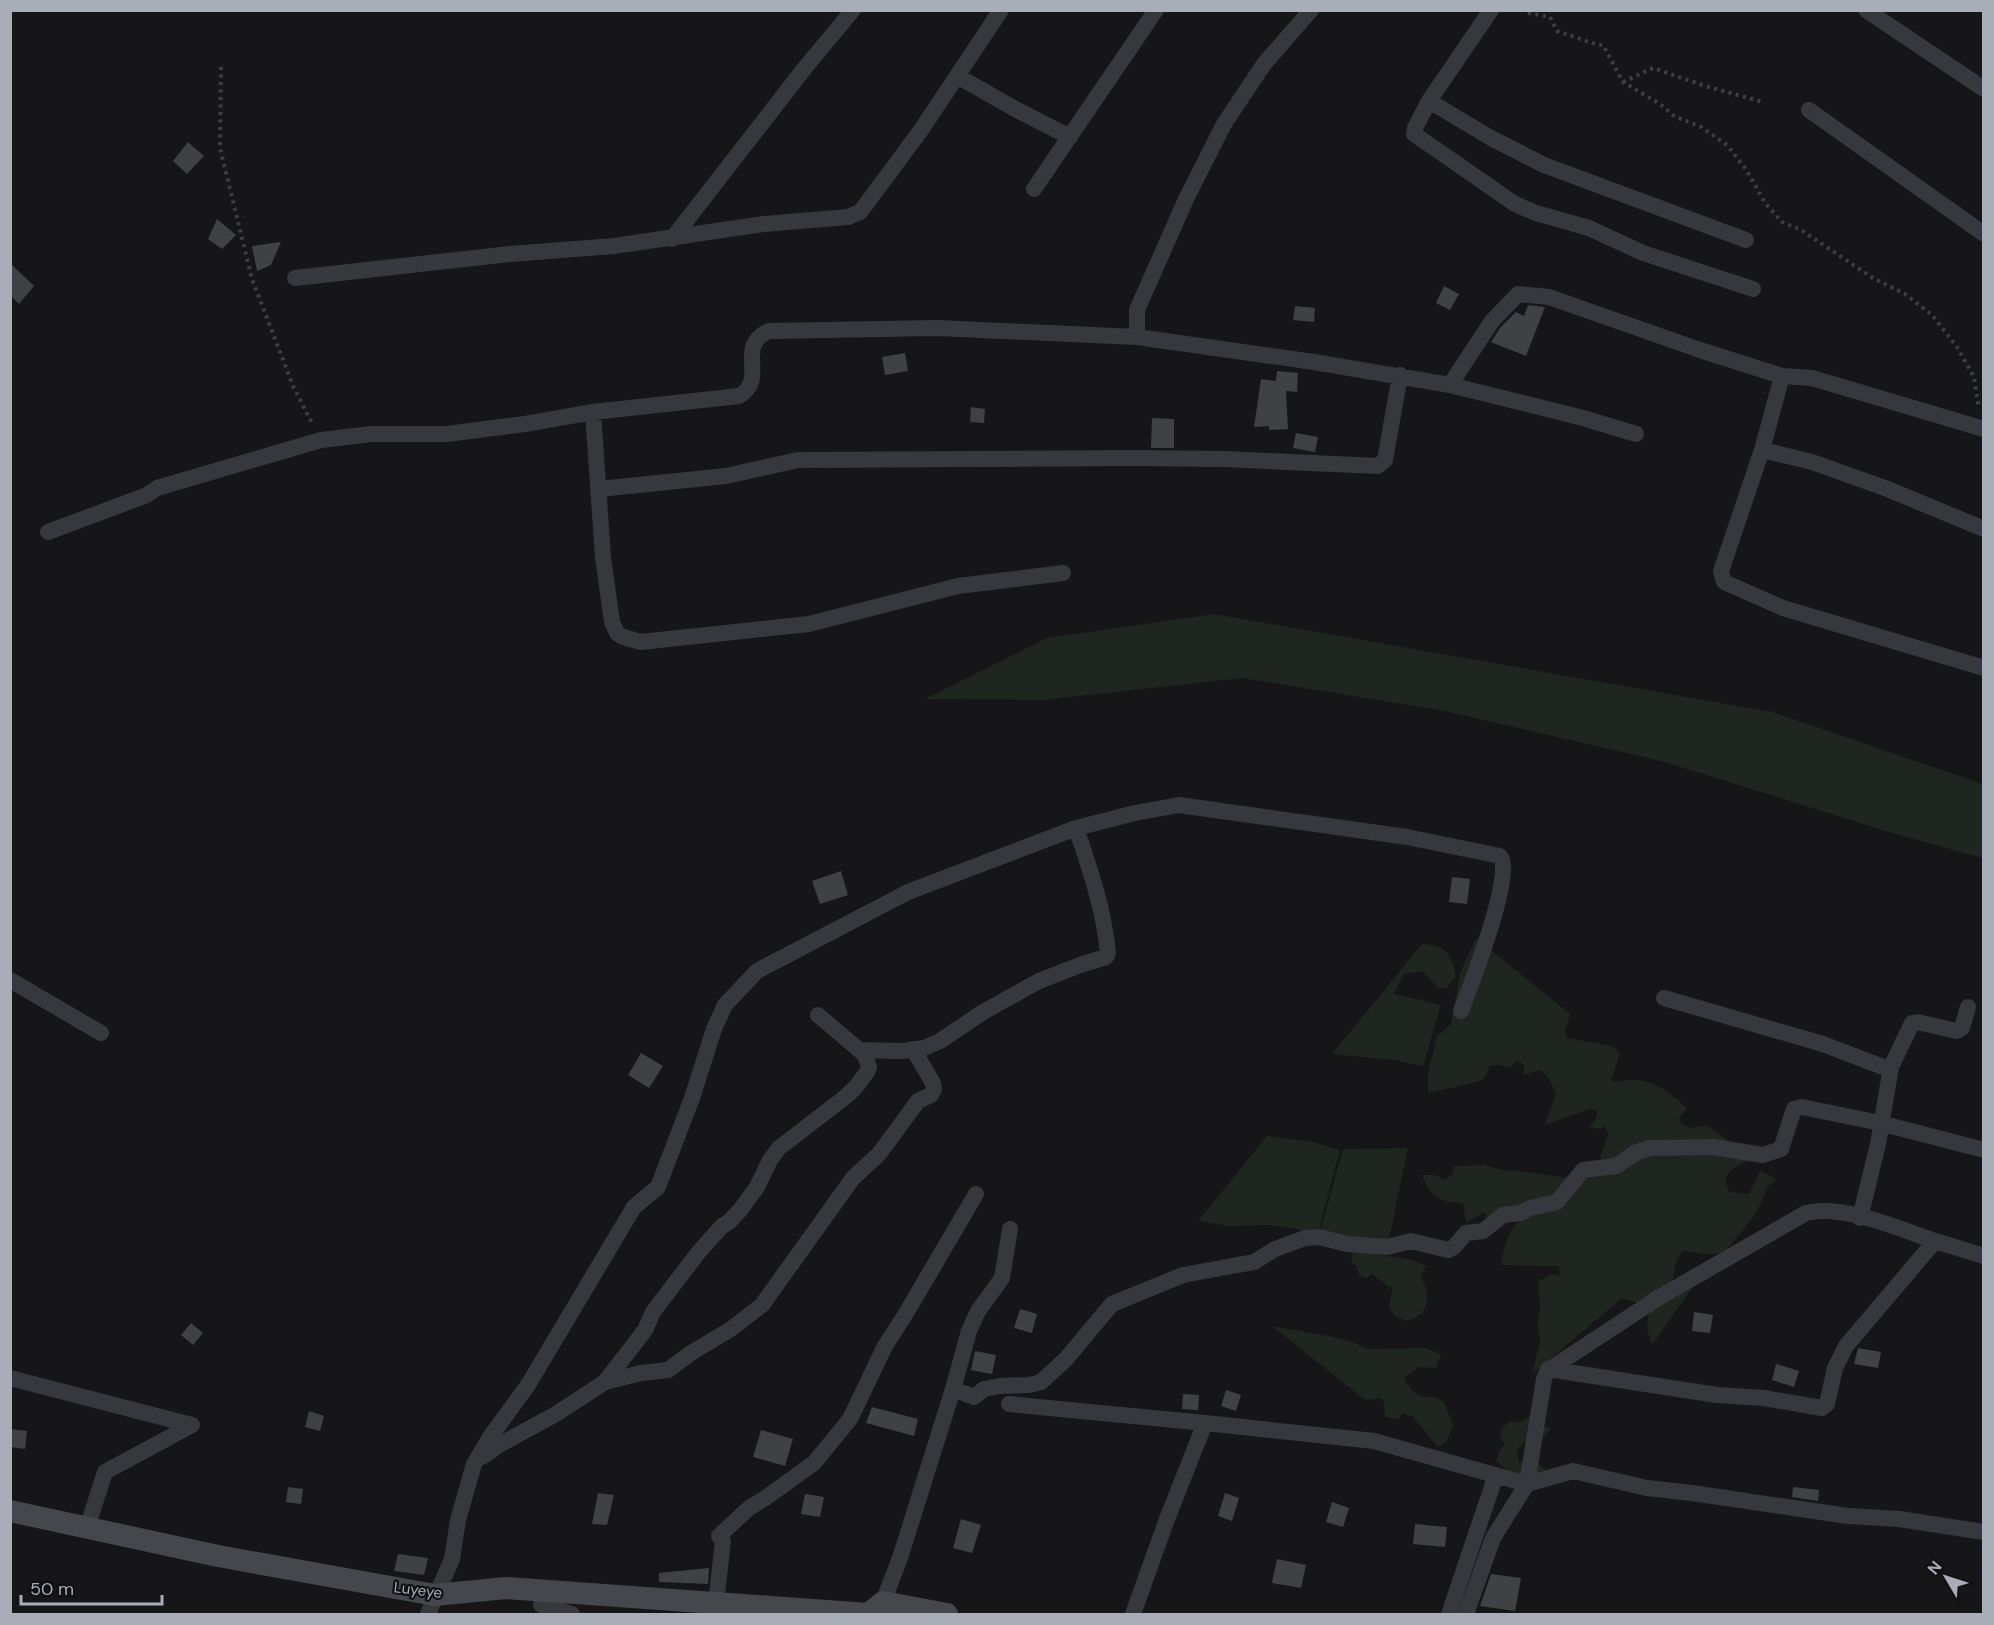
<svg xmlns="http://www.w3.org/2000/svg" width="1994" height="1625" font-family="'DM Sans',sans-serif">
<rect width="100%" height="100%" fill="#161618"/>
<path fill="#1e261f" d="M 1214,614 L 1772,712 L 1983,784 L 1983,858 L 1892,833 L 1665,762 L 1445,711 L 1242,678 L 1043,700 L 925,699 L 1047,638 Z
M 1476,938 L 1570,1014 L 1565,1031 L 1567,1038 L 1612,1046 L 1620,1053 L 1611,1081 C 1618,1082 1622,1081 1629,1080 C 1653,1078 1672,1094 1687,1109 L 1679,1118 L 1682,1124 L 1691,1128 L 1707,1125 L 1751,1158 C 1738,1168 1718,1170 1729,1192 L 1749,1194 L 1760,1171 L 1777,1179 L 1766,1188 C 1761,1213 1739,1234 1724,1253 L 1703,1254 L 1683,1251 L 1676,1262 L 1672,1283 L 1694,1285 L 1652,1345 L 1647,1329 L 1649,1305 L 1621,1299 L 1532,1374 L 1540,1342 L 1537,1321 L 1540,1307 L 1538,1282 L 1550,1274 L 1560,1276 L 1559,1266 L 1501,1265 C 1504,1246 1508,1233 1520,1219 L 1488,1221 L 1484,1212 L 1466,1223 L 1463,1203 C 1440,1202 1431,1198 1422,1175 L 1435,1175 L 1445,1180 L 1452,1175 L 1454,1166 L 1485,1165 L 1503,1170 L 1536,1173 L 1566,1178 L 1597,1168 L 1608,1134 L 1605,1126 L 1600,1129 L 1589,1127 L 1596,1120 L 1597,1111 L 1590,1109 L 1545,1125 L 1556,1094 L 1548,1077 L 1540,1070 L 1523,1075 L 1524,1064 L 1516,1061 L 1510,1068 L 1500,1065 L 1490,1066 C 1488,1070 1486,1076 1483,1079 C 1480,1082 1437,1091 1428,1093 L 1428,1073 L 1437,1036 L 1451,1024 L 1460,973 Z
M 1422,944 C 1446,945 1451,953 1456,976 L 1446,989 L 1438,988 L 1422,971 L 1404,974 L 1394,994 L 1441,1005 L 1423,1066 L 1393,1060 L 1332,1054 Z
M 1267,1136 L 1313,1142 L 1340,1150 L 1318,1233 L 1271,1225 L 1229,1226 L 1198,1221 Z
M 1408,1148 L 1388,1244 L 1320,1232 L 1343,1149 Z
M 1361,1250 C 1382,1258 1407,1255 1426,1266 L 1421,1277 C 1427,1288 1431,1304 1421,1314 C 1418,1317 1411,1319 1408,1321 L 1396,1317 L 1389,1307 L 1393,1285 L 1390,1288 L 1372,1274 L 1366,1278 L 1359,1275 L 1357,1267 L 1351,1261 L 1353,1253 Z
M 1272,1326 L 1333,1337 L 1352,1342 L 1368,1349 L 1426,1348 L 1441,1355 L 1436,1368 L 1419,1367 L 1404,1378 C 1412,1394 1419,1398 1436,1397 L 1444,1403 L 1453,1425 L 1447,1441 L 1438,1447 L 1412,1416 L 1403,1413 L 1399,1419 L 1385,1417 L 1384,1403 L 1381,1398 L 1365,1400 Z
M 1534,1414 L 1536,1425 L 1551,1428 L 1545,1436 C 1532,1437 1526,1440 1517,1449 L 1519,1462 L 1535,1461 L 1548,1472 L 1514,1476 L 1496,1461 L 1499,1451 L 1505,1444 L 1500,1438 L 1502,1428 L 1510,1421 L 1519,1423 Z"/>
<path fill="#404145" d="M 188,142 L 204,156 L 187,174 L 173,161 Z
M 217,219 L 236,235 L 222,249 L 208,239 Z
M 281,242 L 271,265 L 257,271 L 252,246 Z
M 10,263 L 34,286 L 19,304 L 10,295 Z
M 1444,286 L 1459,294 L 1450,310 L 1436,303 Z
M 1528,305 L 1545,307 L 1526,356 L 1491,342 L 1500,328 L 1516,312 L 1524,316 Z
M 1295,306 L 1315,308 L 1314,322 L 1293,320 Z
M 905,353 L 908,371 L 885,375 L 882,357 Z
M 1277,371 L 1298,373 L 1297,392 L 1286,391 L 1288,429 L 1269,430 L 1269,426 L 1254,427 L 1261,379 L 1276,381 Z
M 971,407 L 985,409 L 984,423 L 970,422 Z
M 1152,418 L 1174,419 L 1174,448 L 1151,448 Z
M 1296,433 L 1318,437 L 1315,452 L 1293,448 Z
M 841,871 L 848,895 L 820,904 L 812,881 Z
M 1452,877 L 1470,879 L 1467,904 L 1449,902 Z
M 641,1053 L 663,1066 L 649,1088 L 628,1075 Z
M 1020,1309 L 1037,1314 L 1032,1333 L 1014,1328 Z
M 1694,1312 L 1713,1315 L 1710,1333 L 1692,1331 Z
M 191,1323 L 203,1333 L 193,1345 L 181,1335 Z
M 1858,1348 L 1881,1352 L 1878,1368 L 1854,1364 Z
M 975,1351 L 996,1355 L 992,1374 L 971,1370 Z
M 1776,1364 L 1799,1371 L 1794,1387 L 1772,1380 Z
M 1226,1390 L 1241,1395 L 1236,1411 L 1221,1406 Z
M 1183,1394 L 1199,1395 L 1198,1410 L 1182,1409 Z
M 872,1407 L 918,1419 L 914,1436 L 866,1423 Z
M 309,1411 L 324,1416 L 320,1431 L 305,1427 Z
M 10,1429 L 27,1431 L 25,1449 L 10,1447 Z
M 761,1430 L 793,1439 L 785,1466 L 753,1457 Z
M 288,1487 L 303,1489 L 301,1504 L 286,1502 Z
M 1793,1487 L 1819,1490 L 1818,1501 L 1792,1497 Z
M 598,1493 L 614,1495 L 607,1525 L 592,1524 Z
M 1225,1493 L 1239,1498 L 1232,1521 L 1218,1516 Z
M 805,1494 L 824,1497 L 820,1517 L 801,1514 Z
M 1332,1502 L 1349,1508 L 1343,1527 L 1326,1522 Z
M 961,1519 L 981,1525 L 972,1553 L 953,1548 Z
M 1415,1524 L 1447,1527 L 1445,1547 L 1413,1544 Z
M 398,1554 L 428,1558 L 424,1575 L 394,1571 Z
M 1277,1559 L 1306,1565 L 1301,1588 L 1272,1583 Z
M 709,1568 L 708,1584 L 659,1582 L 659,1573 Z
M 1491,1574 L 1521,1578 L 1515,1611 L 1480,1606 Z"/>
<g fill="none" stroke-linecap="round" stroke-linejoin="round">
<path stroke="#3d3f44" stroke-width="4" stroke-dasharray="3 4.5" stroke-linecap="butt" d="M 1528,13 L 1550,17 L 1557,31 L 1598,45 L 1603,45 L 1623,82 L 1660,104 L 1674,116 L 1701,127 L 1727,145 L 1747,171 L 1765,203 L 1782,222 L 1801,230 L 1873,278 L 1905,294 L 1932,315 L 1957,347 L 1974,377 L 1979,409
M 221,67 L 220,148 L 252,279 L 293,386 L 313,425
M 1623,82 L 1653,68 L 1705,86 L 1763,102"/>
<path stroke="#37383d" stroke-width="16" d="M 1491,10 L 1429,101 L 1415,128 L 1414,134 L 1515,204 L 1536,213 L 1589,228 L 1643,253 L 1753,289
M 1866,10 L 1984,89
M 957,76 L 1017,110 L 1070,137
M 1429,101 L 1491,138 L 1544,165 L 1746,240
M 1809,110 L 1984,234
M 1034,189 L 1156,10
M 672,239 L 804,69 L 853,10
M 295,278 L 510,254 L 614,246 L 764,224 L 848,217 L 860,212 L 867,203 L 921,130 L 1001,10
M 1137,337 L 1137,310 L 1186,199 L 1224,124 L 1264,64 L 1311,10
M 1782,376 L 1762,450 L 1812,462 L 1885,488 L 1984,529
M 1450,385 L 1583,418 L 1636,434
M 593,412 L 603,557 L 612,622 L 617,633 L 623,637 L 641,642 L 809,624 L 958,586 L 1063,573
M 1762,450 L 1721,571 L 1724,582 L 1783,608 L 1984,668
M 599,489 L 726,476 L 798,460 L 1136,458 L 1223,459 L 1378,466 L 1385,460 L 1400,375
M 48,532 L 147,495 L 157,488 L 321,440 L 372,434 L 447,434 L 525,424 L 593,412 L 739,396 C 769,379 734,346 769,331 L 937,328 L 1137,337 L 1314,362 L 1450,385 L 1492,321 L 1518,294 L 1549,297 L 1700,350 L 1782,376 L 1812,378 L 1984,429
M 10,980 L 101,1033
M 1664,998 L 1823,1044 L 1883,1067 L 1891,1067
M 859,1050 L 902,1051 L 924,1048 L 940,1041 L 983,1012 L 1039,981 L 1080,965 L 1106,957 L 1108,953 C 1104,910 1090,869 1076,828
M 1860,1218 L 1878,1144 L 1891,1067 L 1912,1023 L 1917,1022 L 1957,1031 L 1962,1028 L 1968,1007
M 1550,1369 L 1658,1298 L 1806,1213 C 1844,1204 1899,1229 1935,1241
M 10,1378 L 192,1425 L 105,1472 L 87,1528
M 605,1382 L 641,1373 L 668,1370 L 691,1353 L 731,1329 L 762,1305 L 853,1178 L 879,1154 L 918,1101 L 931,1095 L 934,1089 L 933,1083 L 913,1049
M 953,1389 L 974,1397 L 984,1389 L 1000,1386 L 1029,1385 L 1041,1382 L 1066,1359 L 1112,1304 L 1183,1275 L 1254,1262 L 1275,1249 L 1305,1238 L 1319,1237 L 1347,1244 L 1387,1247 L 1411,1241 L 1448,1250 L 1454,1247 L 1466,1233 L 1483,1231 L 1503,1215 L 1521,1213 L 1530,1208 L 1557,1202 L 1583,1170 L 1616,1166 L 1637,1152 L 1650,1148 L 1713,1147 L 1763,1155 L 1781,1149 L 1794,1109 L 1802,1107 L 1880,1123 L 1984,1150
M 1009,1404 L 1205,1423
M 482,1457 L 501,1444 L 556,1414 L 605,1382 L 645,1330 L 653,1312 L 698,1253 L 721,1227 L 730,1221 L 741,1209 L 757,1187 L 770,1160 L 779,1148 L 844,1098 L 855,1088 L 867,1072 L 869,1067 L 865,1055 L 818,1015
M 883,1602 L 900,1558 L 953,1389 L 969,1331 L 978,1311 L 1002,1278 L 1010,1229
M 716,1603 L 723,1541 L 719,1536 L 749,1508 L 764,1499 L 814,1463 L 850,1419 L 885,1346 L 905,1315 L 976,1194
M 541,1605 L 572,1614
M 428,1614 L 452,1559 L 458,1520 L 474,1464 L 490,1437 L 528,1385 L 634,1207 L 658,1187 L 692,1098 L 714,1029 L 725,1005 L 757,971 L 908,892 L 1076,828 L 1135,813 L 1179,805 L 1407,837 L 1500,856 C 1515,873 1470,987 1461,1011
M 1133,1614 L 1167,1519 L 1205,1423 L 1374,1441 L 1527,1484 L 1573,1471 L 1647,1488 L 1692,1493 L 1848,1516 L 1899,1519 L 1984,1532
M 1449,1614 L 1496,1475
M 1466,1614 L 1493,1538 L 1527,1484 L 1544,1379 L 1548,1369 L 1717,1395 L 1764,1398 L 1822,1408 L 1827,1404 L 1835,1368 L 1846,1346 L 1935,1241 L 1984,1256"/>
<path stroke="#45474d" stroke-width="22" d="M 10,1511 L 218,1556 L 435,1595 L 506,1588 L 868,1614
M 868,1614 L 883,1602 L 947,1614"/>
</g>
<g text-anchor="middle" stroke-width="4.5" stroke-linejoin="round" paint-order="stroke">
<g font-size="15" fill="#a8adb8" stroke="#111113">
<text transform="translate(418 1590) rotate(7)" y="5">Luyeye</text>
</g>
</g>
<rect width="1994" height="1625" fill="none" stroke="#a8adb8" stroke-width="24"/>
<g transform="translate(1946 1577) rotate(309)" stroke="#111113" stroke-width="4.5" paint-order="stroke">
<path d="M0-4.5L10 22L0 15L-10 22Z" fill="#a8adb8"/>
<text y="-9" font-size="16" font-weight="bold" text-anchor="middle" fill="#a8adb8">N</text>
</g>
<path d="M21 1595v9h141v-9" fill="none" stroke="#a8adb8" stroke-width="3"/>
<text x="30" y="1595" font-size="18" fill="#a8adb8" stroke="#111113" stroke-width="4.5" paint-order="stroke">50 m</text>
</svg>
